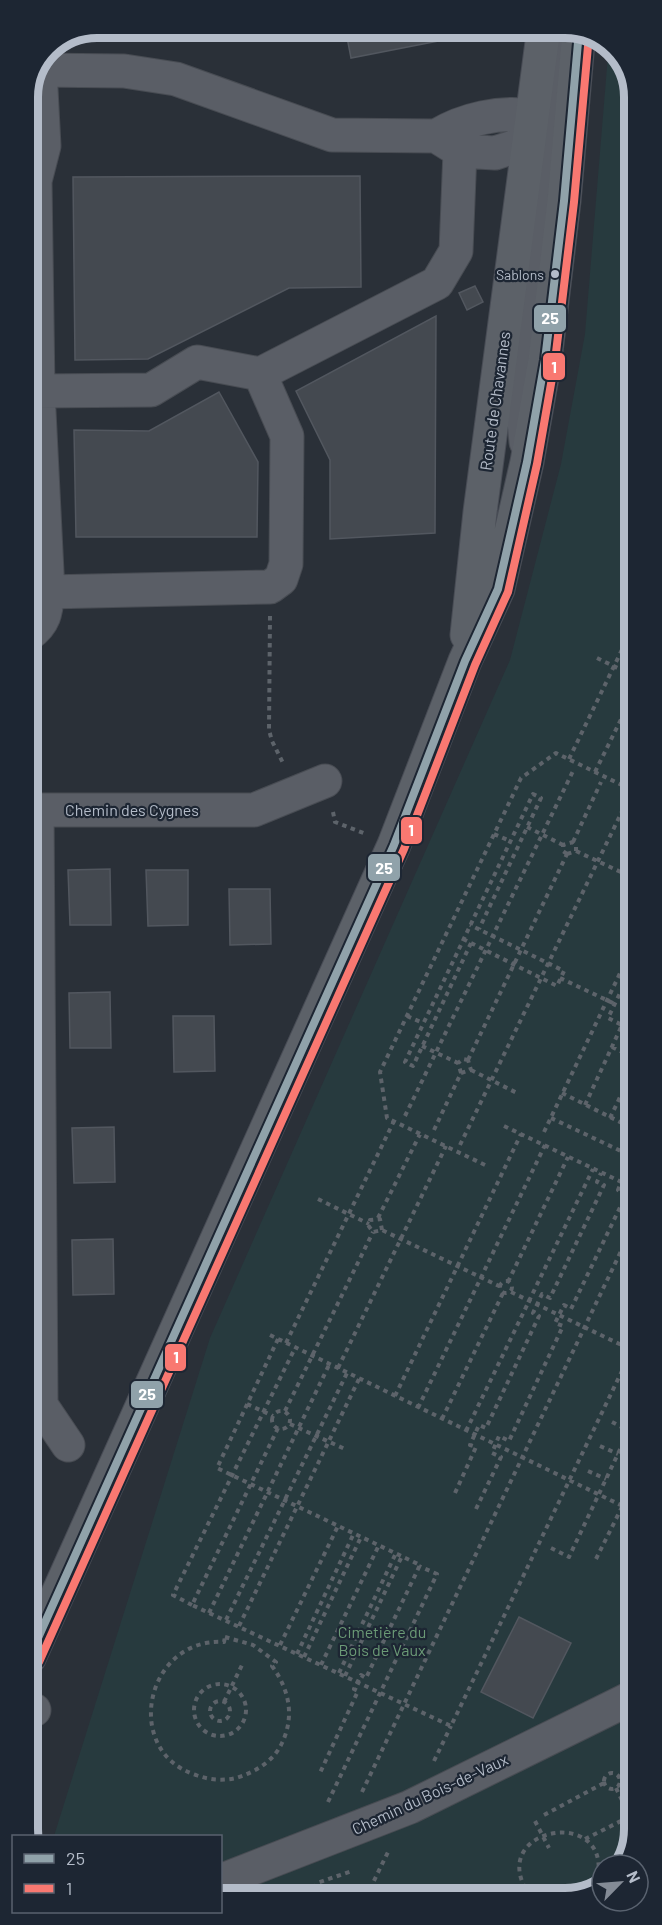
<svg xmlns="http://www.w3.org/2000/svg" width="662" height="1925" font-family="Barlow,sans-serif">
<rect width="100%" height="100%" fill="#2a3038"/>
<path fill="#273a3e" d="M 609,43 L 633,79 L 635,1829 L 623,1865 L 602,1865 L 602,1883 L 583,1896 L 221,1897 L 220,1836 L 54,1836 L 210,1338 L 510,660 L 561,464 L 585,334 Z"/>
<path fill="#444950" stroke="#52575f" stroke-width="1.5" d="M 345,27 L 489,27 L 490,31 L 351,58 Z
M 360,176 L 361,287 L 289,288 L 148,359 L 75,360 L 73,177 Z
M 475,286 L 483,302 L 467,310 L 459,293 Z
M 436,316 L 435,533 L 330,539 L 330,460 L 296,391 Z
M 219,392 L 258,462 L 257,537 L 76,537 L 74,430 L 149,431 Z
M 110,869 L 111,925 L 70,925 L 68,870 Z
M 146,870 L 188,870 L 188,925 L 148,926 Z
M 229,889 L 270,889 L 271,944 L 230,945 Z
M 110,992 L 111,1048 L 70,1048 L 69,993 Z
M 173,1016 L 214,1016 L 215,1071 L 174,1072 Z
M 114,1127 L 115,1182 L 74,1183 L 72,1128 Z
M 113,1239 L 114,1294 L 73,1295 L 72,1240 Z
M 519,1617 L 571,1643 L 533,1718 L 481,1692 Z"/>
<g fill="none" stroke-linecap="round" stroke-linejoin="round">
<g stroke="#484c53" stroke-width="35">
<path id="minor" d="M 37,70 L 124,71 L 176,79 L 332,135 L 436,136 L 460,151 L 495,153 L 529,142 L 541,131 L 554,110 L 564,47
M 436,136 C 464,119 500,111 532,116 L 550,155 L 537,281 L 521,391 L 526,442
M 38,391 L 151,390 L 197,362 L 260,374
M 48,592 L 270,587 L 281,579 L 286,564 L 287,436 L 260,374 L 437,283 L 456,251 L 460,151
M 28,635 C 45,623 46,612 48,592 L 38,391 L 35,181 L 44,146 L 40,70
M 68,1445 L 41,1405 L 37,810 L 254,810 L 325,781
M 29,1709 L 34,1710
M 220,1881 L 410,1807 L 635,1696"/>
</g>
<g stroke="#484c55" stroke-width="35">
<path id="major" d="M 467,635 L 480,512 L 544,27
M 29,1658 L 394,845 L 465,661 L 498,589 L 527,462 L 545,360 L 564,201 L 579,31"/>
</g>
<path stroke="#5d636a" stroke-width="4" stroke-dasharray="4.5 4.5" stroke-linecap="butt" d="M 270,616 L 269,730 L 272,741 L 284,765
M 597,658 L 634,676
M 569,759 L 633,627
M 595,772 L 634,693
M 38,779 L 39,664
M 621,785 L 634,758
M 333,812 L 335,822 L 366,834
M 527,827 L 563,845
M 494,834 L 510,841
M 573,842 L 601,782
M 576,851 L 625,874
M 567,854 L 563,851 L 563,845 L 573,842
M 567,854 L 576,851 L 576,845 L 573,842
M 463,939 L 557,986 L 564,971 L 470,925
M 471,943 L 413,1066 L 405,1062 L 533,794 L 541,798 L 479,929
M 560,978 L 615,1004
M 634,997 L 621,991 L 608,1018 L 634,1031
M 407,1016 L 423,1023
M 422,1046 L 458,1063
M 612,1047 L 634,1058
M 468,1060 L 567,854
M 471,1070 L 519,1094
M 461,1073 L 458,1063 L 463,1059 L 468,1060
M 461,1073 L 471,1070 L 468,1060
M 562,1093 L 630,1127 L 634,1119
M 585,1105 L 622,1025
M 405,1116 L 574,769
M 551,1118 L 623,1152 L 634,1150
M 610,1118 L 634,1068
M 504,1126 L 634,1188
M 434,1130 L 461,1073
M 544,1132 L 634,944
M 460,1145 L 630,795
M 485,1165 L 387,1118 L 380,1072 L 521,778 L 556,753 L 634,791
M 318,1199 L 369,1224
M 378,1218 L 420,1134
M 382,1230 L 380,1219 L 370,1220 L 368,1225 L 373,1232 L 382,1230 L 499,1286
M500 1287a6 6 0 1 1 12 0a6 6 0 1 1-12 0Z
M 508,1282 L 568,1157
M 511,1292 L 634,1351
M 270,1335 L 635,1512
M 278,1339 L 217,1468 L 420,1565 L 366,1678 L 361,1675 L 354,1689 L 358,1691 L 319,1775
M 286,1343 L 394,1121
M 338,1368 L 446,1146
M 395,1396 L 521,1134
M 624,1397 L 634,1401
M 247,1404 L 273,1416
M 418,1408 L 545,1145
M272 1420a9 9 0 1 1 18 0a9 9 0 1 1-18 0Z
M 285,1411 L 373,1232
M 442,1419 L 503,1293
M 612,1422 L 629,1431
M 290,1424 L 347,1450
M 278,1428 L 192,1605 L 451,1726 L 634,1346
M 466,1431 L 593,1169
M 600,1446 L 618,1454
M 588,1471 L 606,1479
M 455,1493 L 476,1447 L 470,1445 L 479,1425 L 486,1428 L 539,1316 L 533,1313 L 542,1294 L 550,1298 L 604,1185 L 597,1182 L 601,1173
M 476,1509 L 501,1457 L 492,1453 L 499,1436 L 509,1441 L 563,1326 L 555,1323 L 564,1305 L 571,1309 L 626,1195 L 618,1190 L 621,1182
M 551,1548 L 569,1557 L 634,1420
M 628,1553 L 635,1539
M 596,1559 L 635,1481
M 192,1605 L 173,1595 L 295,1348
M 209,1613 L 329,1365
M 226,1620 L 347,1373
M 239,1626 L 359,1379
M 225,1637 L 253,1645 L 276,1662 L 272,1666 C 289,1689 295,1716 282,1743 C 273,1762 255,1772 236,1778 C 223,1781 209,1780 196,1775 C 121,1751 146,1637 224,1642 Z
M 280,1645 L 338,1526
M 297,1654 L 354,1533
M 304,1657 L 361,1537
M 321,1665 L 379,1545
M 339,1673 L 396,1553
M 345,1676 L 402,1556
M194 1710a26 26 0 1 1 52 0a26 26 0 1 1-52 0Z
M210 1711a10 10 0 1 1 20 0a10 10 0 1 1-20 0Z
M 224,1702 L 242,1665
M 434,1761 L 451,1726
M604 1781a8 8 0 1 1 16 0a8 8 0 1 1-16 0Z
M 619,1777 L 635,1769
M 616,1788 L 635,1827
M 362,1792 L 634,1224
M 328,1802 L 437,1574 L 419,1566
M 544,1815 L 604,1783
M 535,1821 L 549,1848
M 585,1839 L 635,1814
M 599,1866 L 627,1851
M 530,1896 C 480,1825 623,1802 595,1888
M 311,1897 L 317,1883 L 352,1871
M 366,1897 L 389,1850"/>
<use href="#minor" stroke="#5a5e66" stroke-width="33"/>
<use href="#major" stroke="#5c6168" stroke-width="33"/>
<g stroke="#1d2633" stroke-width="12">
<path id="bus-1" d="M 29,1658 L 394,845 L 465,661 L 498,589 L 527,462 L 545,360 L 564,201 L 579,31"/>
</g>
<g stroke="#1d2633" stroke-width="12">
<path id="bus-2" d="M 39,1662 L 404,849 L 475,665 L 508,592 L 537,464 L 555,361 L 574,202 L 589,35"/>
</g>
<use href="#bus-1" stroke="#90a2aa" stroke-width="8"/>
<use href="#bus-2" stroke="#f97871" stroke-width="8"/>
</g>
<circle fill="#b4bcc9" stroke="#1d2633" stroke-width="2" cx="555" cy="274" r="5"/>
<g text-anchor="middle" stroke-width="4.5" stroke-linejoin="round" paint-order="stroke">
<g font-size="14" fill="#b4bcc9" stroke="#1d2633" text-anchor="end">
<text x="544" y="280">Sablons</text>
</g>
<g font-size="16" fill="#b4bcc9" stroke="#1d2633">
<text transform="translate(495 401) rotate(-82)" y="6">Route de Chavannes</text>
<text x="132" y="816">Chemin des Cygnes</text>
<text transform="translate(430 1794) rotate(-25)" y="6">Chemin du Bois-de-Vaux</text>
</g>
<g font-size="16" fill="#6b9a76" stroke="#1d2633">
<text x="382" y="1638">Cimetière du<tspan x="382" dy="18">Bois de Vaux</tspan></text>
</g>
</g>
<path d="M0 0H662V1925H0ZM97 38H565A59 59 0 0 1 624 97V1829A59 59 0 0 1 565 1888H97A59 59 0 0 1 38 1829V97A59 59 0 0 1 97 38Z" fill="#1d2633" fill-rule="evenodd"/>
<path fill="none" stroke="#b4bcc9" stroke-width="8" d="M97 38H565A59 59 0 0 1 624 97V1829A59 59 0 0 1 565 1888H97A59 59 0 0 1 38 1829V97A59 59 0 0 1 97 38Z"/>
<g stroke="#1d2633" stroke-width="2">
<rect x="533" y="304" width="34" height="29" rx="6" fill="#90a2aa"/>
<rect x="542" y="352" width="24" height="29" rx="6" fill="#f97871"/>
<rect x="400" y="816" width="23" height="29" rx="6" fill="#f97871"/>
<rect x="367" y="853" width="34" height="29" rx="6" fill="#90a2aa"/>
<rect x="164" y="1343" width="23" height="29" rx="6" fill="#f97871"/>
<rect x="130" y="1380" width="34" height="29" rx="6" fill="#90a2aa"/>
</g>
<g font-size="16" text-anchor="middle" font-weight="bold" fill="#fff">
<text x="550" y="324">25</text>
<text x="554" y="373">1</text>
<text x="411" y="836">1</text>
<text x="384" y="874">25</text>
<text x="176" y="1363">1</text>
<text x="147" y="1400">25</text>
</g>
<rect x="12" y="1835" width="210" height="78" fill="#1d2633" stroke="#59626f" stroke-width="1.5"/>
<rect x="24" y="1854" width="30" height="9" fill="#90a2aa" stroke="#59626f" stroke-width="1.5"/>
<text x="66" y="1865" font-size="18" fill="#b4bcc9">25</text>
<rect x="24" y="1884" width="30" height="9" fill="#f97871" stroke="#59626f" stroke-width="1.5"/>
<text x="66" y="1895" font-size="18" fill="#b4bcc9">1</text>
<g transform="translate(620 1883) rotate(65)"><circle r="28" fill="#1d2633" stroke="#59626f" stroke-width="1.5"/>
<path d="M0-4.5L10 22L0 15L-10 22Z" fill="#848b96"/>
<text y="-9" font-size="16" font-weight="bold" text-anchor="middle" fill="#b4bcc9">N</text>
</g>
</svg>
